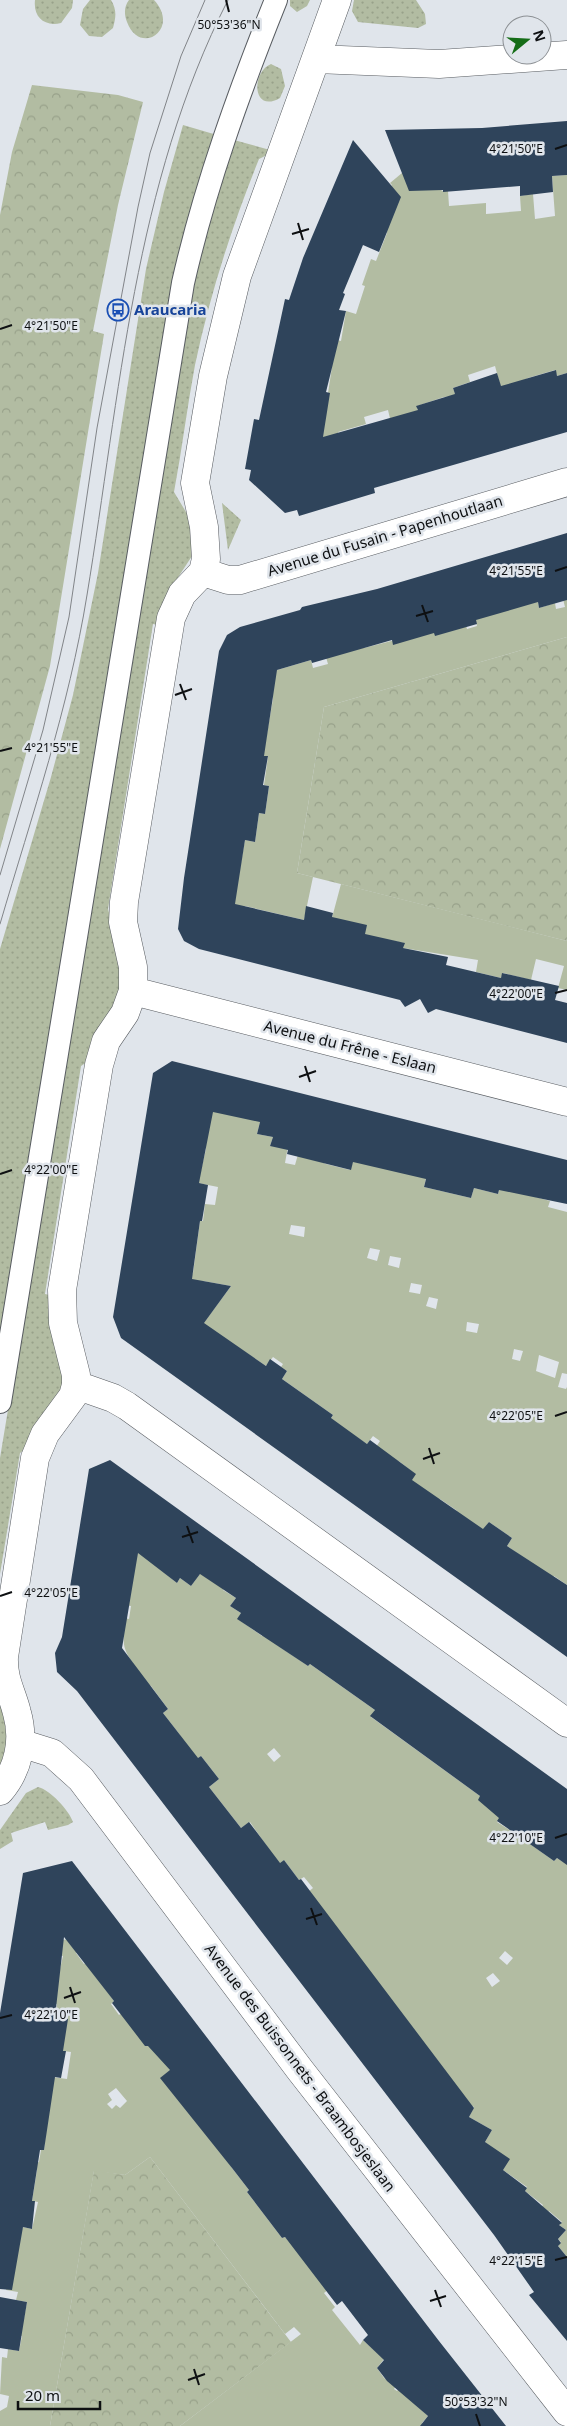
<svg xmlns="http://www.w3.org/2000/svg" width="567" height="2426" font-family="'Noto Sans',sans-serif">
<defs>
<pattern id="grass-dots" width="8" height="8" patternUnits="userSpaceOnUse" patternTransform="scale(1.25)"><rect width="8" height="8" fill="#b2bca2"/><path d="M2 2h.1M6 6h.1" fill="none" stroke="#98a18a" stroke-width="1.8" stroke-linecap="round"/></pattern>
<pattern id="forest-crowns" width="20" height="18" patternUnits="userSpaceOnUse" patternTransform="scale(1.25)"><rect width="20" height="18" fill="#b2bca2"/><path d="M2 6a3 3 0 1 1 6 0M12 15a3 3 0 1 1 6 0" fill="none" stroke="#98a18a"/></pattern>
</defs>
<rect width="100%" height="100%" fill="#e0e5eb"/>
<path fill="url(#grass-dots)" d="M 35,0 L 73,0 L 72,8 L 61,23 C 44,27 33,17 35,0 Z
M 90,0 L 111,0 C 117,10 116,17 113,28 L 102,37 L 89,36 L 80,25 L 83,9 Z
M 129,0 L 154,0 C 181,29 140,57 127,22 C 124,15 124,6 129,0 Z
M 290,0 L 310,0 L 307,6 L 297,12 L 290,6 Z
M 354,0 L 416,0 L 425,14 L 426,24 L 418,28 L 358,22 L 352,11 Z
M 271,64 L 281,69 L 285,86 L 280,98 C 252,114 251,72 271,64 Z
M 183,125 L 217,135 L 0,1346 L 0,949 L 51,777 L 73,695 L 98,573 L 146,269 L 164,192 Z
M 234,140 L 270,150 L 269,154 L 259,159 C 232,226 210,294 195,365 C 187,407 182,450 174,492 L 189,517 L 194,553 L 173,585 L 163,626 L 153,624 L 108,909 L 118,945 L 121,991 L 90,1060 L 81,1066 L 45,1294 L 54,1296 L 66,1382 L 29,1446 L 20,1453 L 0,1574 L 0,1458 L 201,244 Z
M 222,503 L 241,520 L 228,550 Z
M 0,1691 L 10,1728 L 0,1773 Z
M 38,1787 C 50,1790 69,1810 73,1822 L 68,1825 L 48,1830 L 45,1822 L 11,1833 L 13,1841 L 0,1849 L 0,1830 L 26,1793 Z"/>
<path fill="url(#forest-crowns)" d="M 32,85 L 118,95 L 143,102 L 118,205 L 93,331 L 104,334 L 50,666 L 0,849 L 0,215 L 12,152 Z
M 567,637 L 567,941 L 297,873 L 324,707 Z
M 150,2157 L 291,2342 L 180,2426 L 50,2426 L 94,2170 L 125,2175 Z"/>
<path fill="#b2bca2" fill-rule="evenodd" d="M 402,173 L 443,191 L 448,191 L 449,206 L 486,203 L 486,214 L 521,211 L 520,196 L 533,194 L 535,219 L 555,216 L 552,176 L 567,175 L 567,373 L 557,376 L 555,370 L 528,378 L 502,392 L 495,366 L 468,375 L 470,382 L 453,388 L 456,396 L 444,397 L 417,406 L 420,419 L 392,427 L 388,410 L 364,417 L 366,424 L 338,432 L 341,442 L 285,456 L 328,393 L 332,367 L 327,365 L 330,338 L 341,341 L 346,311 L 356,314 L 365,286 L 362,285 L 371,259 L 376,261 L 387,233 L 388,189 L 392,185 L 390,183 Z
M 567,594 L 567,637 L 324,707 L 297,873 L 313,877 L 304,920 L 245,906 L 244,909 L 233,907 L 245,840 L 255,842 L 259,813 L 265,814 L 269,786 L 264,785 L 268,757 L 263,756 L 273,699 L 267,673 L 311,660 L 313,668 L 328,664 L 325,654 L 362,640 L 364,648 L 465,622 L 467,629 L 477,626 L 472,604 L 538,602 L 539,608 L 555,603 L 556,609 L 565,607 L 562,595 Z
M 341,884 L 567,941 L 567,990 L 558,988 L 564,966 L 536,959 L 531,980 L 503,973 L 501,978 L 476,972 L 478,960 L 403,948 L 404,943 L 329,929 Z
M 193,1107 L 261,1118 L 257,1134 L 273,1137 L 270,1146 L 288,1146 L 285,1163 L 295,1165 L 299,1151 L 326,1164 L 350,1170 L 353,1161 L 426,1178 L 424,1187 L 471,1198 L 474,1188 L 498,1194 L 500,1187 L 550,1201 L 548,1207 L 567,1212 L 567,1374 L 562,1373 L 558,1387 L 566,1389 L 567,1387 L 567,1585 L 554,1576 L 548,1583 L 530,1562 L 507,1546 L 512,1538 L 489,1522 L 475,1541 L 456,1510 L 440,1499 L 434,1506 L 407,1486 L 415,1474 L 400,1462 L 374,1450 L 380,1441 L 373,1436 L 367,1444 L 330,1420 L 333,1415 L 282,1379 L 287,1371 L 281,1367 L 283,1364 L 273,1357 L 266,1366 L 203,1324 L 231,1286 L 203,1281 L 174,1303 L 193,1273 L 200,1221 L 203,1221 L 205,1204 L 215,1205 L 218,1187 L 198,1183 L 206,1149 ZM 291,1225 L 305,1227 L 304,1237 L 289,1234 ZM 370,1248 L 380,1250 L 377,1261 L 367,1258 ZM 390,1256 L 401,1258 L 399,1268 L 388,1265 ZM 411,1283 L 422,1285 L 420,1294 L 409,1292 ZM 429,1297 L 438,1299 L 436,1309 L 426,1306 ZM 467,1322 L 479,1324 L 477,1333 L 466,1331 ZM 514,1349 L 523,1351 L 520,1361 L 512,1359 ZM 539,1355 L 559,1362 L 555,1378 L 536,1371 Z
M 130,1545 L 177,1583 L 180,1578 L 191,1586 L 202,1571 L 226,1584 L 223,1590 L 236,1598 L 230,1606 L 241,1613 L 238,1619 L 262,1636 L 265,1631 L 277,1645 L 308,1666 L 310,1664 L 375,1710 L 371,1717 L 480,1796 L 500,1818 L 497,1822 L 511,1831 L 513,1828 L 523,1839 L 554,1861 L 557,1858 L 563,1862 L 567,1856 L 567,2257 L 558,2246 L 561,2242 L 558,2239 L 566,2230 L 559,2225 L 562,2222 L 549,2211 L 545,2215 L 539,2211 L 543,2205 L 525,2191 L 527,2187 L 503,2170 L 485,2142 L 492,2130 L 469,2117 L 474,2107 L 470,2105 L 308,1892 L 313,1888 L 304,1877 L 299,1880 L 284,1860 L 279,1864 L 250,1822 L 241,1828 L 209,1787 L 219,1779 L 201,1756 L 186,1767 L 180,1735 L 163,1713 L 168,1709 L 151,1686 L 118,1675 L 133,1663 C 120,1646 124,1639 125,1618 L 129,1619 L 131,1606 L 117,1604 ZM 274,1748 L 281,1756 L 274,1762 L 267,1754 ZM 505,1951 L 513,1958 L 507,1965 L 499,1958 ZM 493,1973 L 500,1981 L 492,1987 L 486,1978 Z
M 70,1939 L 79,1951 L 76,1953 L 84,1964 L 87,1962 L 114,2001 L 111,2004 L 119,2015 L 122,2013 L 155,2046 L 232,2168 L 249,2190 L 247,2192 L 282,2238 L 285,2237 L 334,2285 L 324,2293 L 335,2307 L 332,2310 L 360,2345 L 363,2340 L 384,2359 L 377,2368 L 384,2378 L 396,2386 L 394,2389 L 397,2391 L 399,2389 L 428,2416 L 422,2423 L 424,2426 L 180,2426 L 301,2334 L 294,2327 L 285,2334 L 150,2157 L 125,2175 L 94,2171 L 50,2426 L 0,2426 L 0,2411 L 7,2407 L 9,2396 L 0,2394 L 2,2357 L 7,2358 L 8,2349 L 19,2351 L 22,2336 L 11,2334 L 14,2316 L 24,2318 L 27,2302 L 16,2300 L 18,2292 L 6,2290 L 12,2254 L 23,2227 L 32,2229 L 38,2202 L 32,2201 L 37,2170 L 36,2163 L 39,2162 L 41,2150 L 44,2150 L 52,2077 L 67,2079 L 71,2052 L 56,2050 L 63,2018 L 55,2017 L 57,2004 L 52,2003 L 63,1956 L 59,1955 L 62,1940 ZM 116,2088 L 127,2101 L 120,2108 L 116,2105 L 112,2109 L 107,2104 L 112,2100 L 108,2094 Z"/>
<path fill="#2f445b" d="M 567,121 L 567,175 L 552,176 L 553,192 L 520,196 L 520,186 L 443,192 L 443,190 L 409,191 L 385,130 L 482,128 Z
M 353,140 L 401,197 L 379,252 L 363,245 L 343,293 L 345,294 L 339,310 L 346,311 L 326,392 L 330,393 L 323,437 L 418,410 L 416,406 L 455,394 L 453,388 L 497,373 L 501,386 L 556,370 L 557,376 L 567,373 L 567,432 L 374,488 L 375,493 L 299,516 L 297,510 L 285,513 L 249,480 L 251,470 L 245,469 L 254,419 L 259,420 L 285,299 L 289,300 L 303,258 Z
M 567,533 L 567,600 L 539,608 L 538,602 L 476,620 L 477,624 L 435,636 L 434,633 L 393,645 L 392,640 L 312,663 L 311,660 L 277,670 L 264,756 L 268,756 L 263,785 L 269,786 L 265,814 L 259,813 L 255,842 L 245,840 L 235,904 L 304,920 L 306,906 L 333,913 L 332,917 L 367,925 L 365,934 L 405,943 L 403,948 L 448,957 L 446,965 L 501,978 L 502,973 L 559,986 L 555,1000 L 567,1003 L 567,1043 L 436,1009 L 428,1013 L 420,999 L 405,1007 L 400,1000 L 199,949 L 184,941 L 178,929 L 184,878 L 219,651 L 227,635 L 240,627 L 300,610 L 302,607 L 377,589 Z
M 172,1061 L 567,1160 L 567,1204 L 499,1190 L 498,1194 L 474,1188 L 471,1198 L 424,1187 L 426,1179 L 353,1162 L 351,1170 L 287,1154 L 288,1150 L 270,1146 L 273,1137 L 257,1134 L 260,1122 L 213,1112 L 199,1183 L 208,1185 L 202,1221 L 200,1221 L 192,1279 L 231,1286 L 204,1323 L 266,1366 L 270,1359 L 287,1371 L 282,1379 L 333,1415 L 331,1418 L 367,1444 L 370,1440 L 416,1474 L 412,1480 L 483,1529 L 489,1522 L 512,1538 L 507,1546 L 567,1585 L 567,1657 L 121,1338 L 113,1317 L 153,1073 Z
M 110,1460 L 567,1789 L 567,1865 L 557,1858 L 554,1861 L 497,1821 L 499,1818 L 478,1800 L 480,1796 L 370,1716 L 375,1710 L 310,1664 L 308,1666 L 237,1619 L 241,1613 L 230,1606 L 236,1598 L 200,1574 L 191,1586 L 180,1578 L 177,1583 L 138,1553 L 122,1648 L 168,1709 L 163,1713 L 198,1758 L 201,1756 L 219,1779 L 209,1787 L 241,1828 L 249,1822 L 280,1863 L 284,1860 L 299,1880 L 301,1879 L 474,2108 L 469,2117 L 492,2130 L 485,2142 L 510,2159 L 503,2170 L 527,2188 L 525,2191 L 562,2223 L 559,2225 L 566,2230 L 558,2239 L 561,2243 L 558,2246 L 567,2257 L 567,2341 L 529,2295 L 534,2292 L 494,2235 L 77,1691 L 57,1672 L 55,1653 L 62,1637 L 89,1469 Z
M 72,1861 L 439,2341 L 506,2426 L 420,2426 L 428,2416 L 387,2381 L 377,2368 L 384,2360 L 363,2340 L 368,2335 L 342,2301 L 337,2305 L 285,2237 L 282,2238 L 247,2192 L 249,2190 L 232,2168 L 160,2078 L 170,2070 L 148,2046 L 145,2046 L 112,2003 L 114,2001 L 64,1937 L 55,2017 L 68,2019 L 63,2051 L 66,2051 L 61,2078 L 55,2077 L 44,2150 L 40,2150 L 32,2201 L 35,2201 L 32,2229 L 23,2227 L 12,2290 L 0,2289 L 0,2013 L 23,1873 Z
M 0,2297 L 27,2302 L 19,2351 L 0,2348 Z"/>
<g fill="none" stroke-linecap="round" stroke-linejoin="round">
<g stroke="#585c61" stroke-width="24">
<path id="pedestrian" d="M 0,1402 L 183,283 C 205,186 239,92 276,0"/>
</g>
<g stroke="#585c61" stroke-width="29">
<path id="minor" d="M 316,59 L 439,64 L 567,55
M 203,572 L 228,580 L 240,580 L 567,482
M 133,991 L 567,1102
M 76,1385 L 113,1398 L 127,1406 L 567,1723
M 20,1743 L 52,1753 L 81,1779 L 300,2070 L 567,2412
M 0,1791 C 18,1770 25,1741 17,1713 C 12,1692 3,1680 4,1657 L 35,1458 L 45,1434 L 73,1396 L 76,1385 L 76,1375 L 63,1323 L 62,1290 L 99,1065 L 106,1041 L 125,1013 L 133,991 L 133,967 L 123,922 L 124,902 L 171,618 L 182,594 L 203,572 L 206,559 L 204,527 L 195,483 L 213,376 L 237,276 L 337,0"/>
</g>
<use href="#pedestrian" stroke="#fff" stroke-width="22"/>
<use href="#minor" stroke="#fff" stroke-width="28"/>
<path stroke="#818488" stroke-width="1" d="M 0,875 L 43,730 L 69,617 L 97,428 L 138,207 L 150,153 L 181,56 L 205,0
M 0,924 C 32,815 69,707 87,595 C 120,395 134,184 228,0"/>
</g>
<path fill="none" stroke="#0e1012" stroke-width="2" d="M 226,0 L 229,12M 555,149 L 567,145M 298,223 L 303,240M 292,234 L 309,229M 0,329 L 12,325M 555,571 L 567,567M 422,605 L 428,622M 416,616 L 433,611M 180,684 L 186,700M 175,695 L 192,689M 0,751 L 12,748M 555,993 L 567,990M 305,1066 L 310,1082M 299,1077 L 316,1071M 0,1174 L 12,1170M 555,1416 L 567,1412M 429,1448 L 434,1464M 423,1459 L 440,1453M 187,1526 L 193,1543M 182,1537 L 198,1532M 0,1596 L 12,1592M 555,1838 L 567,1834M 311,1908 L 317,1925M 306,1919 L 322,1914M 70,1987 L 75,2003M 64,1998 L 81,1992M 0,2018 L 12,2015M 555,2260 L 567,2257M 435,2290 L 441,2307M 430,2301 L 446,2296M 194,2369 L 199,2385M 188,2380 L 205,2374M 476,2414 L 480,2426"/>
<defs>
<g id="bus-ring" transform="scale(1.125)"><circle r="9.5" fill="#e0e5eb" stroke="#1a4fb4" stroke-width="1.5"/><path d="M-5-6H5V4H4V6H2V4H-2V6H-4V4H-5ZM-3.5-4V0h7V-4ZM-3.5 1.2v1.5H-2V1.2ZM2 1.2v1.5H3.5V1.2Z" fill="#1a4fb4"/></g>
</defs>
<g fill-rule="evenodd">
<use href="#bus-ring" x="118" y="310"/>
</g>
<g text-anchor="middle" stroke-width="5" stroke-linejoin="round" paint-order="stroke">
<g font-size="15" font-weight="bold" fill="#164399" stroke="#e0e5eb" text-anchor="start">
<text x="134" y="315">Araucaria</text>
</g>
<g font-size="15" fill="#0e1012" stroke="#e0e5eb">
<text transform="translate(385 536) rotate(-17)" y="5">Avenue du Fusain - Papenhoutlaan</text>
<text transform="translate(350 1047) rotate(14)" y="5">Avenue du Frêne - Eslaan</text>
<text transform="translate(300 2068) rotate(53)" y="5">Avenue des Buissonnets - Braambosjeslaan</text>
</g>
</g>
<g font-size="12" text-anchor="middle" fill="#0e1012" stroke="#e0e5eb" stroke-width="5" stroke-linejoin="round" paint-order="stroke">
<text x="229" y="29">50°53'36"N</text>
<text x="516" y="153">4°21'50"E</text>
<text x="51" y="330">4°21'50"E</text>
<text x="516" y="575">4°21'55"E</text>
<text x="51" y="752">4°21'55"E</text>
<text x="516" y="998">4°22'00"E</text>
<text x="51" y="1174">4°22'00"E</text>
<text x="516" y="1420">4°22'05"E</text>
<text x="51" y="1597">4°22'05"E</text>
<text x="516" y="1842">4°22'10"E</text>
<text x="51" y="2019">4°22'10"E</text>
<text x="516" y="2265">4°22'15"E</text>
<text x="476" y="2406">50°53'32"N</text>
</g>
<g transform="translate(527 40) rotate(72)"><circle r="24" fill="#e0e5eb" stroke="#8c9094"/>
<path d="M0-4L9 19L0 12L-9 19Z" fill="#156d17"/>
<text y="-8" font-size="14" font-weight="bold" text-anchor="middle" fill="#0e1012">N</text>
</g>
<path d="M18 2401v8h82v-8" fill="none" stroke="#0e1012" stroke-width="2.5"/>
<text x="25" y="2401" font-size="15" fill="#0e1012" stroke="#e0e5eb" stroke-width="4" paint-order="stroke">20 m</text>
</svg>
